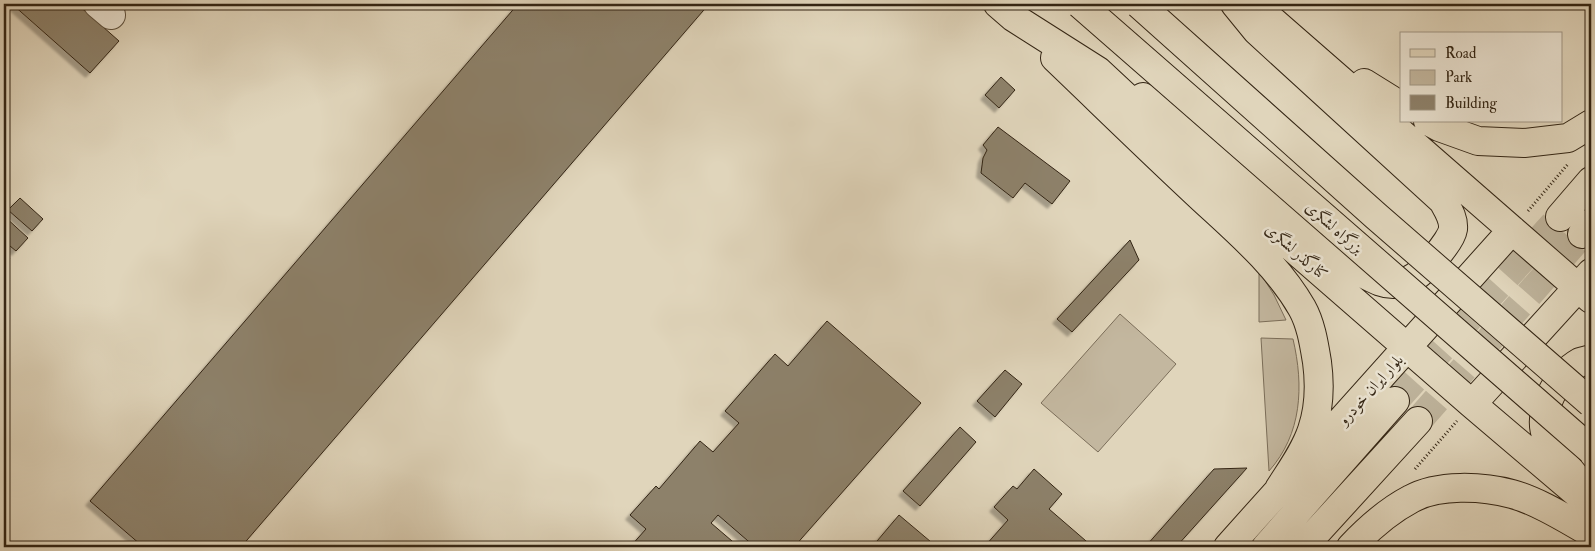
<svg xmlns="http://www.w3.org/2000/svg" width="1595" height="551" font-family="'IM FELL Double Pica',Amiri,serif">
<defs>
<filter id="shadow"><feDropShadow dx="-4.5" dy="4.5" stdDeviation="1" flood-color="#0004"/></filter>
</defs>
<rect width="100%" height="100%" fill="#e0d5bb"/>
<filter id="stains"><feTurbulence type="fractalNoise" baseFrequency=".004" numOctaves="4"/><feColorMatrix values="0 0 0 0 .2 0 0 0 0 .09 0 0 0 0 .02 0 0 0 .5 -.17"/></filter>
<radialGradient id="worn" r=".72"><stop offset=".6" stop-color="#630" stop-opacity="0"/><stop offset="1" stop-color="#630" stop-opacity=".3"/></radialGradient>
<path fill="#c3b79f" stroke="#7b6e5a" d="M 1259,271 L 1274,295 L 1286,320 L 1259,322 Z
M 1120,314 L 1176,364 L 1098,452 L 1041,403 Z
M 1261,338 L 1293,339 C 1304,386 1302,434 1269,471 Z"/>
<path fill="#8d816b" stroke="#332514" filter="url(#shadow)" d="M 12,4 L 77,4 L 119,41 L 90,73 Z
M 518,4 L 709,4 L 241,547 L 139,547 L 141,545 L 90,501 Z
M 1001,77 L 1015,90 L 999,108 L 985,95 Z
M 998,127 L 1070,181 L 1052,204 L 1025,183 L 1013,198 L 981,173 L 983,158 L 987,150 L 983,145 Z
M 20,198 L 43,219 L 32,231 L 8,210 Z
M 4,216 L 28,238 L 16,251 L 4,241 Z
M 1130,240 L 1139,260 L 1072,332 L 1057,319 Z
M 4,253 L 10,258 L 4,265 Z
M 827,321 L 921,403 L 794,547 L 755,547 L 718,515 L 711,523 L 739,547 L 630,547 L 646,529 L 630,515 L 656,486 L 659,489 L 700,441 L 713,452 L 739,423 L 725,411 L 775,354 L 788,366 Z
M 1005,370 L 1022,384 L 995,417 L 977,401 Z
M 960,427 L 976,442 L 920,506 L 903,491 Z
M 1247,468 L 1176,547 L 1146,546 L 1214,469 Z
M 1034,469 L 1062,494 L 1049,509 L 1093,547 L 987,547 L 985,546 L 1008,520 L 994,507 L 1013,486 L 1017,489 Z
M 899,515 L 937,547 L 872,547 Z"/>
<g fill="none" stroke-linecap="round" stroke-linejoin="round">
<path stroke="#bdb29a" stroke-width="28" stroke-dasharray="28 14" stroke-linecap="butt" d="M 1395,401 L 1560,217
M 1418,421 L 1582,234"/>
<g stroke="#5e513e" stroke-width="30">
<path id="minor" d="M 98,4 L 111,15"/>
</g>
<g stroke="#332514" stroke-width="30">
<path id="major" d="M 998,4 L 1013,17 L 1098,71 L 1216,181 L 1472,404 L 1591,505
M 1260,10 L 1591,299
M 1055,58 C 1101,102 1146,146 1192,189 C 1231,226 1275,261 1302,308 C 1311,324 1314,344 1317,362 C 1320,384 1319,409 1312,430 C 1305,451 1291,470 1279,489
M 1364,83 L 1401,106
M 1143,97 L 1178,118 L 1364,274 C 1374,279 1382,284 1393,284 C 1398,284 1407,282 1411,279 C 1423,273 1451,242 1453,229 C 1454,218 1448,210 1443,201 L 1257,31 L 1235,4
M 1428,121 L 1439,127 L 1478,141 L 1524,143 L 1568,138 L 1591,124
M 1560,217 L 1591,181
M 1582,234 L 1591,223
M 1472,404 L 1591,273
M 1577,479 C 1568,467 1553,452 1547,438 C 1536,412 1557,375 1580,362 C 1583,361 1588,360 1591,359
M 1228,547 L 1512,230
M 1266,547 L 1395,401
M 1303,547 L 1418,421
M 1351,547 C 1368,529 1388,511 1411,499 C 1438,484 1482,486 1512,494 C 1538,501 1568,520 1591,533"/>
</g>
<path stroke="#332514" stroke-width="3" stroke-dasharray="1 2.5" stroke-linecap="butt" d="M 1528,211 L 1568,164
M 1415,469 L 1457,421"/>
<use href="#minor" stroke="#ebe4d3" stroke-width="28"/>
<use href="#major" stroke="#e0d5bb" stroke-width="28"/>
<g stroke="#332514" stroke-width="30" stroke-linecap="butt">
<path id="highway-bridge" d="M 1080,4 L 1591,450
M 1139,4 L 1376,216 L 1591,403"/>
</g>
<use href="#highway-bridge" stroke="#e0d5bb" stroke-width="28"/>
</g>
<g text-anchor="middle" stroke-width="5" stroke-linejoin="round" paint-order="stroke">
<g font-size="16" fill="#332514" stroke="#ebe4d3">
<text transform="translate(1335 227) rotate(41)" y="6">بزرگراه لشگری</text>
<text transform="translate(1297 251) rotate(41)" y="6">کنارگذر لشگری</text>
<text transform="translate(1370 389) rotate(-48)" y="6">بلوار ایران خودرو</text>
</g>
</g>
<rect width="1595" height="551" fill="none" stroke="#e0d5bb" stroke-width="20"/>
<rect x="5" y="5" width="1585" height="541" fill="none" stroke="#332514" stroke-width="2.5"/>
<rect x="10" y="10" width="1575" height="531" fill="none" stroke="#332514"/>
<rect x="1400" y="32" width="162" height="90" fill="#ebe4d3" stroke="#a19887"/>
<rect x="1410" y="49" width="25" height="8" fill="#e0d5bb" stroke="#a19887"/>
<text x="1445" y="58" font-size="15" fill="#332514">Road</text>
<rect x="1410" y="70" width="25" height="15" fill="#c3b79f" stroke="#a19887"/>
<text x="1445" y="82" font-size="15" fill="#332514">Park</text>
<rect x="1410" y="95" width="25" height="15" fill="#8d816b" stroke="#a19887"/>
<text x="1445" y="108" font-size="15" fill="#332514">Building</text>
<rect width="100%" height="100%" filter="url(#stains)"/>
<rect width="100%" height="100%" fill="url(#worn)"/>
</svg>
